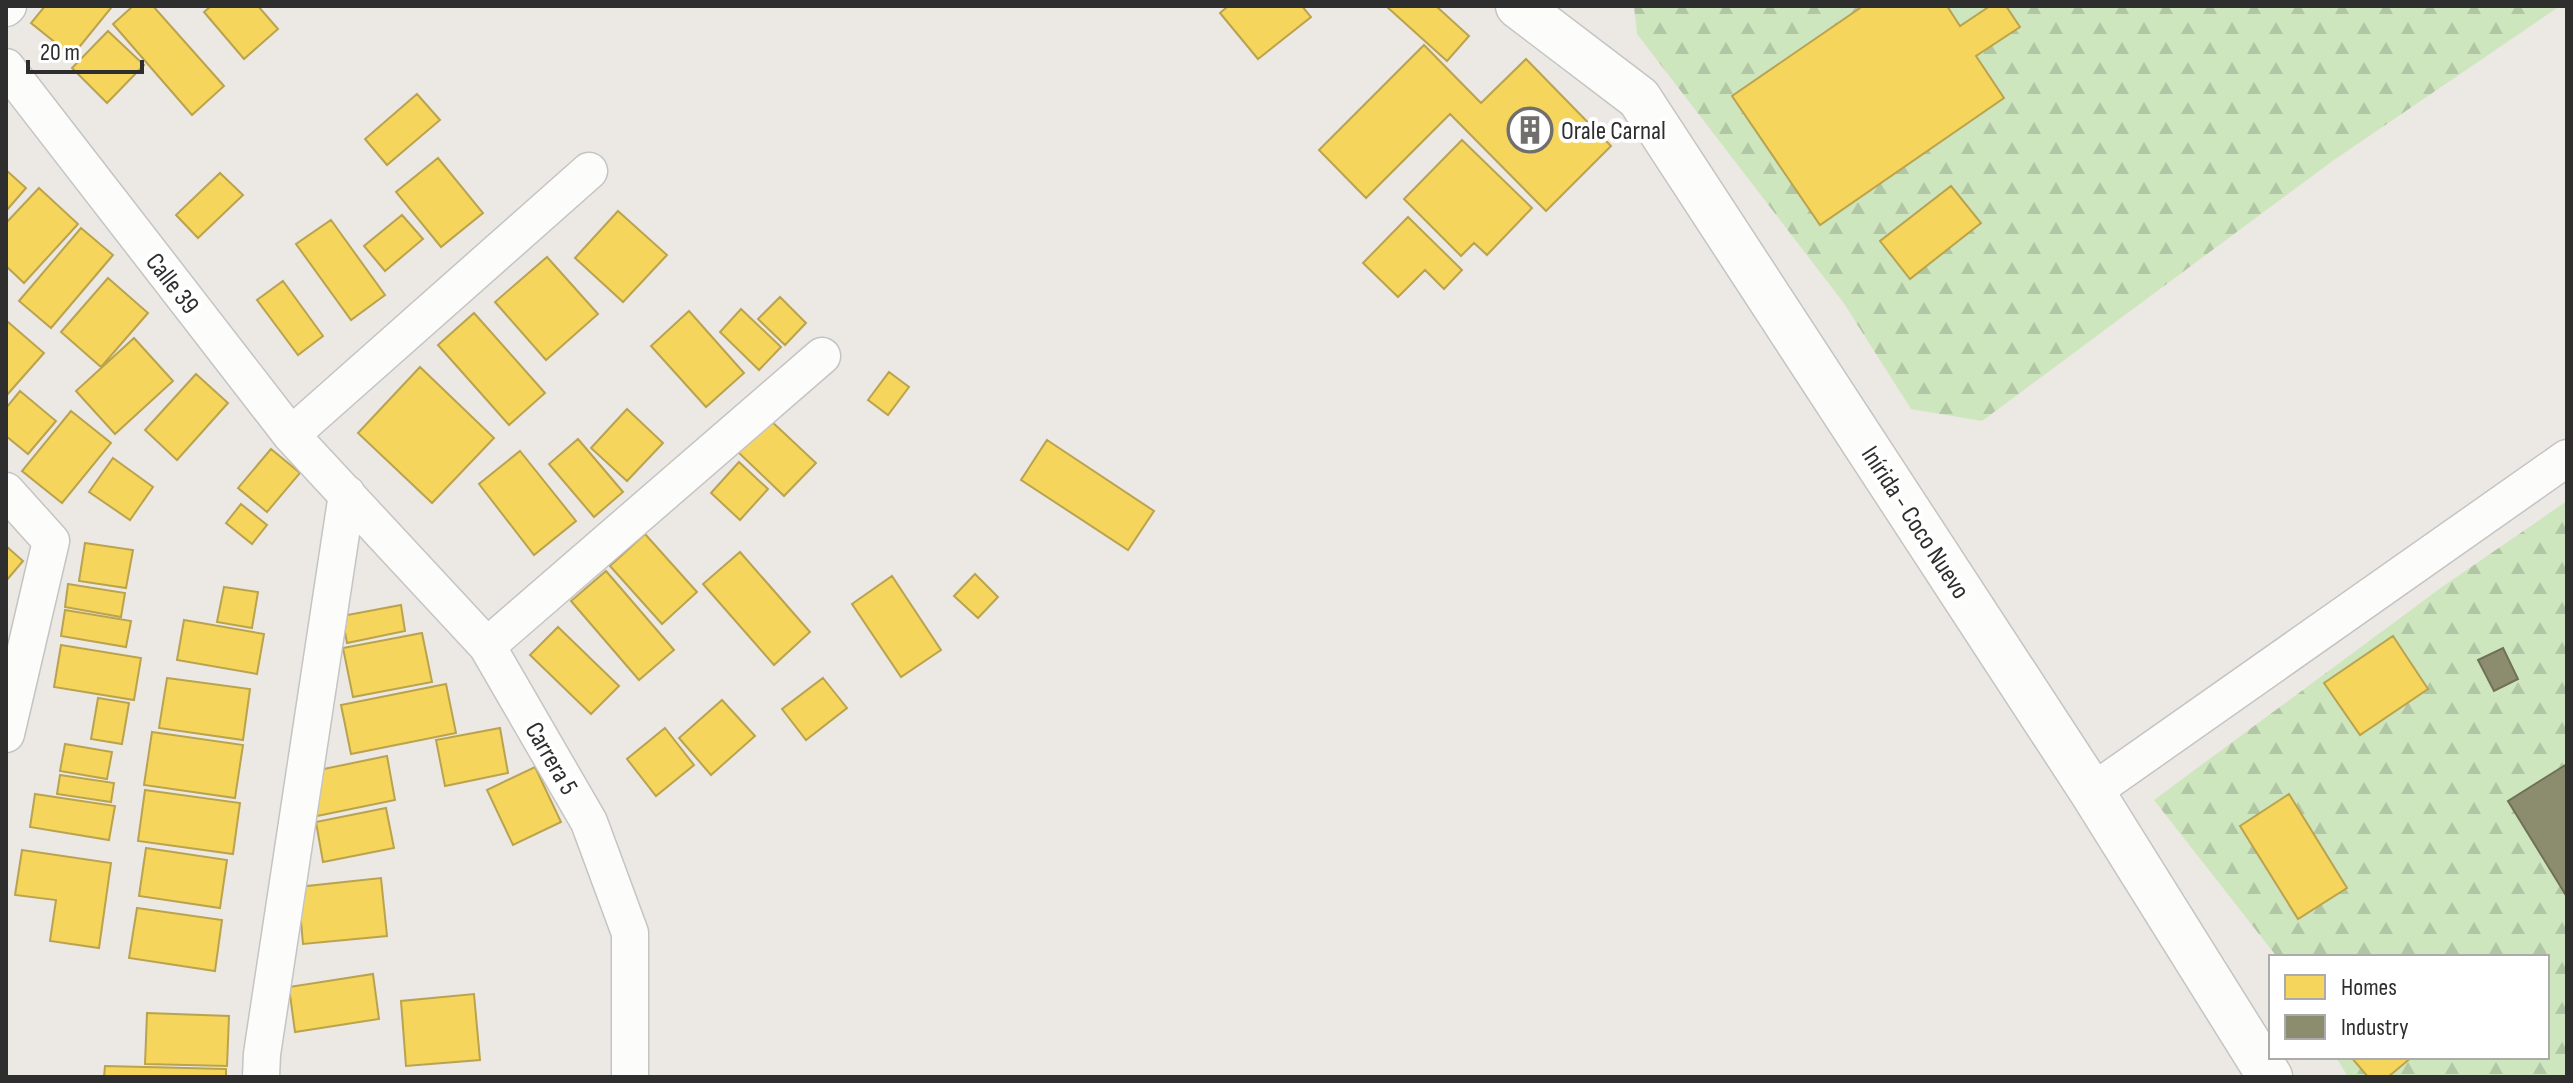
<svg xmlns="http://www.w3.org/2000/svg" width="2573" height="1083" font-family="'Sofia Sans Condensed',sans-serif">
<defs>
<pattern id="forest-firs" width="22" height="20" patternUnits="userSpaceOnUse" patternTransform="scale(2)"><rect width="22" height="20" fill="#cee6be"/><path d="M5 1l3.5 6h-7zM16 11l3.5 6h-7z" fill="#b1c6a4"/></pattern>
</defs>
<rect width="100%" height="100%" fill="#ece8e4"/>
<path fill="url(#forest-firs)" d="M 1634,6 L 2560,6 L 2331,162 L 1982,421 L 1911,409 L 1843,302 L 1637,34 Z
M 2567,501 L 2567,1077 L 2348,1077 L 2336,1057 L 2547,1057 L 2547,957 L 2277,957 L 2154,800 L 2442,587 Z"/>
<path fill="#f6d55c" stroke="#baa34e" stroke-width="2" d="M 45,6 L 108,6 L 111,8 L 72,56 L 31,23 Z
M 133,6 L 153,6 L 224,86 L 192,115 L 113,24 Z
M 211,6 L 258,6 L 278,29 L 244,59 L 204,12 Z
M 1228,6 L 1302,6 L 1311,17 L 1258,59 L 1220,13 Z
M 1386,6 L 1436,6 L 1469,36 L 1447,61 Z
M 1863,6 L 1947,6 L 1960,26 L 1990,6 L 2006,6 L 2020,27 L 1976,56 L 2004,98 L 1820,225 L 1732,96 Z
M 108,31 L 144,65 L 107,103 L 72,68 Z
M 1424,45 L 1481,103 L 1526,59 L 1611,146 L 1546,211 L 1450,114 L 1366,198 L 1319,150 Z
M 417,94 L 440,120 L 387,165 L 365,139 Z
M 1462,140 L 1532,208 L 1487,255 L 1474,243 L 1461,256 L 1404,199 Z
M 438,158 L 483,213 L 441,247 L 396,192 Z
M 6,170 L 26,188 L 6,211 Z
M 220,173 L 243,195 L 198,238 L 176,215 Z
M 1951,186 L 1981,223 L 1910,279 L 1880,241 Z
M 39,188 L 78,224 L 24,283 L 6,266 L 6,223 Z
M 618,211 L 667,255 L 623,302 L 575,258 Z
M 402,215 L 423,239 L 385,271 L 364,246 Z
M 1408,217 L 1462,270 L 1444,289 L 1425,270 L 1398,297 L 1363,263 Z
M 331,220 L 385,295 L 351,320 L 296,244 Z
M 81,228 L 113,255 L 51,328 L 19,301 Z
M 547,257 L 598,314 L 546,360 L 495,302 Z
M 108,278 L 148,313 L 101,367 L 61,332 Z
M 283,281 L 323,336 L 298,355 L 257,300 Z
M 780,297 L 806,323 L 785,345 L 758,319 Z
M 741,309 L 781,347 L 759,370 L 720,332 Z
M 689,311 L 744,373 L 706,407 L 651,346 Z
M 474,313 L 545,393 L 509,425 L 438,345 Z
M 8,322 L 44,353 L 6,396 L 6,324 Z
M 134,338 L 173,381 L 115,434 L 76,391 Z
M 420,367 L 494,438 L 432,503 L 358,433 Z
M 889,372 L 909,387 L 888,415 L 868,400 Z
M 196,374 L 228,403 L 177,460 L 145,430 Z
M 20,391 L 56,421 L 28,454 L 6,436 L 6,408 Z
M 627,409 L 663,443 L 627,481 L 591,448 Z
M 71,411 L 111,443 L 62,503 L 22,471 Z
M 769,419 L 816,463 L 784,496 L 738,452 Z
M 578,439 L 623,492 L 594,517 L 549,464 Z
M 1047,440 L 1154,511 L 1128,550 L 1021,480 Z
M 271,449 L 300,473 L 267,512 L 238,488 Z
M 520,451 L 576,521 L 534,555 L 479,484 Z
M 113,458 L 153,487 L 130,520 L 89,492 Z
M 739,462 L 768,489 L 740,520 L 711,493 Z
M 241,504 L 267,525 L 252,544 L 226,523 Z
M 645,534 L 697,592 L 662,624 L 610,566 Z
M 85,543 L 133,550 L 126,588 L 79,581 Z
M 6,546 L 23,561 L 6,581 Z
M 740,552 L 810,632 L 774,665 L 703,584 Z
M 606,571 L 674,650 L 639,680 L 571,601 Z
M 975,574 L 998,597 L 978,618 L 954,596 Z
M 892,576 L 941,650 L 901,677 L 852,604 Z
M 68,584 L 125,593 L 121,617 L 65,607 Z
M 224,587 L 258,592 L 252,628 L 217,622 Z
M 401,605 L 405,631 L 347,643 L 342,616 Z
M 65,610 L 131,621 L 126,647 L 61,636 Z
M 184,620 L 264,634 L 257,674 L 177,660 Z
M 558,627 L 619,686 L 591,714 L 530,655 Z
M 422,633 L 432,682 L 353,697 L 343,648 Z
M 2393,636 L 2428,689 L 2360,735 L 2324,683 Z
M 61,645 L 141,658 L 134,700 L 54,687 Z
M 167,678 L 250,689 L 243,740 L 159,728 Z
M 823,678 L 847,708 L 806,740 L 782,709 Z
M 446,684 L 456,733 L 351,754 L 341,705 Z
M 98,698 L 129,703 L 122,744 L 91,739 Z
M 722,700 L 755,736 L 711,775 L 679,738 Z
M 500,728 L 508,773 L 445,786 L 436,740 Z
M 665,728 L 694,765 L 656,796 L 627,759 Z
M 152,732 L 243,745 L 235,798 L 144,785 Z
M 65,744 L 112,752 L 107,779 L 60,771 Z
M 387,756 L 395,800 L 317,816 L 309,772 Z
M 535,767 L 561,822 L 513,845 L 487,790 Z
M 60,775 L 114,783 L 111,802 L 57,794 Z
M 145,790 L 240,803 L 233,854 L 138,841 Z
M 35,794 L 115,806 L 109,840 L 30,827 Z
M 2289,794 L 2347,888 L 2298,919 L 2240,826 Z
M 386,808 L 394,848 L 323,862 L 316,822 Z
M 146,848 L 227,860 L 220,908 L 139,896 Z
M 22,850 L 111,863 L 99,948 L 50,941 L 56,900 L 15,895 Z
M 381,878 L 387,936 L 303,944 L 298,887 Z
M 137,908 L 222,920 L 215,971 L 129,958 Z
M 373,974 L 379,1019 L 295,1032 L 289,987 Z
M 474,994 L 480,1060 L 406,1066 L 401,1001 Z
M 147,1013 L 229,1016 L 227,1066 L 145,1064 Z
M 2351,1057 L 2412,1057 L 2388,1077 L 2368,1077 Z
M 105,1066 L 226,1069 L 226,1077 L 104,1077 Z"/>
<path fill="#8c8c6e" stroke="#70705b" stroke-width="2" d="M 2503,648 L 2518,679 L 2494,691 L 2478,660 Z
M 2567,764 L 2567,897 L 2508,801 Z"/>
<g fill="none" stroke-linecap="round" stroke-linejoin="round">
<g stroke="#c5c4c5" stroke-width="39">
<path id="minor" d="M 6,8 L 8,6
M 6,67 L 291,435 L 487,646 L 589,822 L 630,933 L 630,1077
M 291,435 L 589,171
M 6,491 L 51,541 L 6,734
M 487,646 L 822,356
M 2092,792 L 2567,458
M 261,1077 L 262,1054 L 347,494"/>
</g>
<g stroke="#c5c4c5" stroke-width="47">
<path id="tertiary" d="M 1518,6 L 1639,98 L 2092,792 L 2270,1077"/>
</g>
<use href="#minor" stroke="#fcfcfb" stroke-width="36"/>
<use href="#tertiary" stroke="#fcfcfb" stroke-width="44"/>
</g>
<defs>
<g id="building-ring" transform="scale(2.3)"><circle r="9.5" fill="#fff" stroke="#706f6e" stroke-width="1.5"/><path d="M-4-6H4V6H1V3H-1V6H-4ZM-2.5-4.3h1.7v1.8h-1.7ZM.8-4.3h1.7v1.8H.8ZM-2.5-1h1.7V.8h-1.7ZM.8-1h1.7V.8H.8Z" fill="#706f6e"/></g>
</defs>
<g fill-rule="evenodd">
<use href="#building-ring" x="1530" y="130"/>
</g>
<g text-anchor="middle" stroke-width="8" stroke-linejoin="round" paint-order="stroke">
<g font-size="26" fill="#2e2e2e" stroke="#fff" text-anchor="start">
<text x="1561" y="139">Orale Carnal</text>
</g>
<g font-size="26" fill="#2e2e2e" stroke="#fff">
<text transform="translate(173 283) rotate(52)" y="9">Calle 39</text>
<text transform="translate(1916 522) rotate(57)" y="9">Inírida - Coco Nuevo</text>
<text transform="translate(552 758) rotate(60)" y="9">Carrera 5</text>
</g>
</g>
<rect width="2573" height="1083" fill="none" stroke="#2e2e2e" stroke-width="16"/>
<rect x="2269" y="955" width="280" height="104" fill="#ffffff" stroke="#ababab" stroke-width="2"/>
<rect x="2285" y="975" width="40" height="24" fill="#f6d55c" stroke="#ababab" stroke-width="2"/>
<text x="2341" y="995" font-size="24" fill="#2e2e2e">Homes</text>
<rect x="2285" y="1015" width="40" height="24" fill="#8c8c6e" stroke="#ababab" stroke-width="2"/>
<text x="2341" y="1035" font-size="24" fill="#2e2e2e">Industry</text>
<path d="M28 60v12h114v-12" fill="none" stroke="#2e2e2e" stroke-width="4"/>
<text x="40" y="60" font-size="24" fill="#2e2e2e" stroke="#ffffff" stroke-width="6" paint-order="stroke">20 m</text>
</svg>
